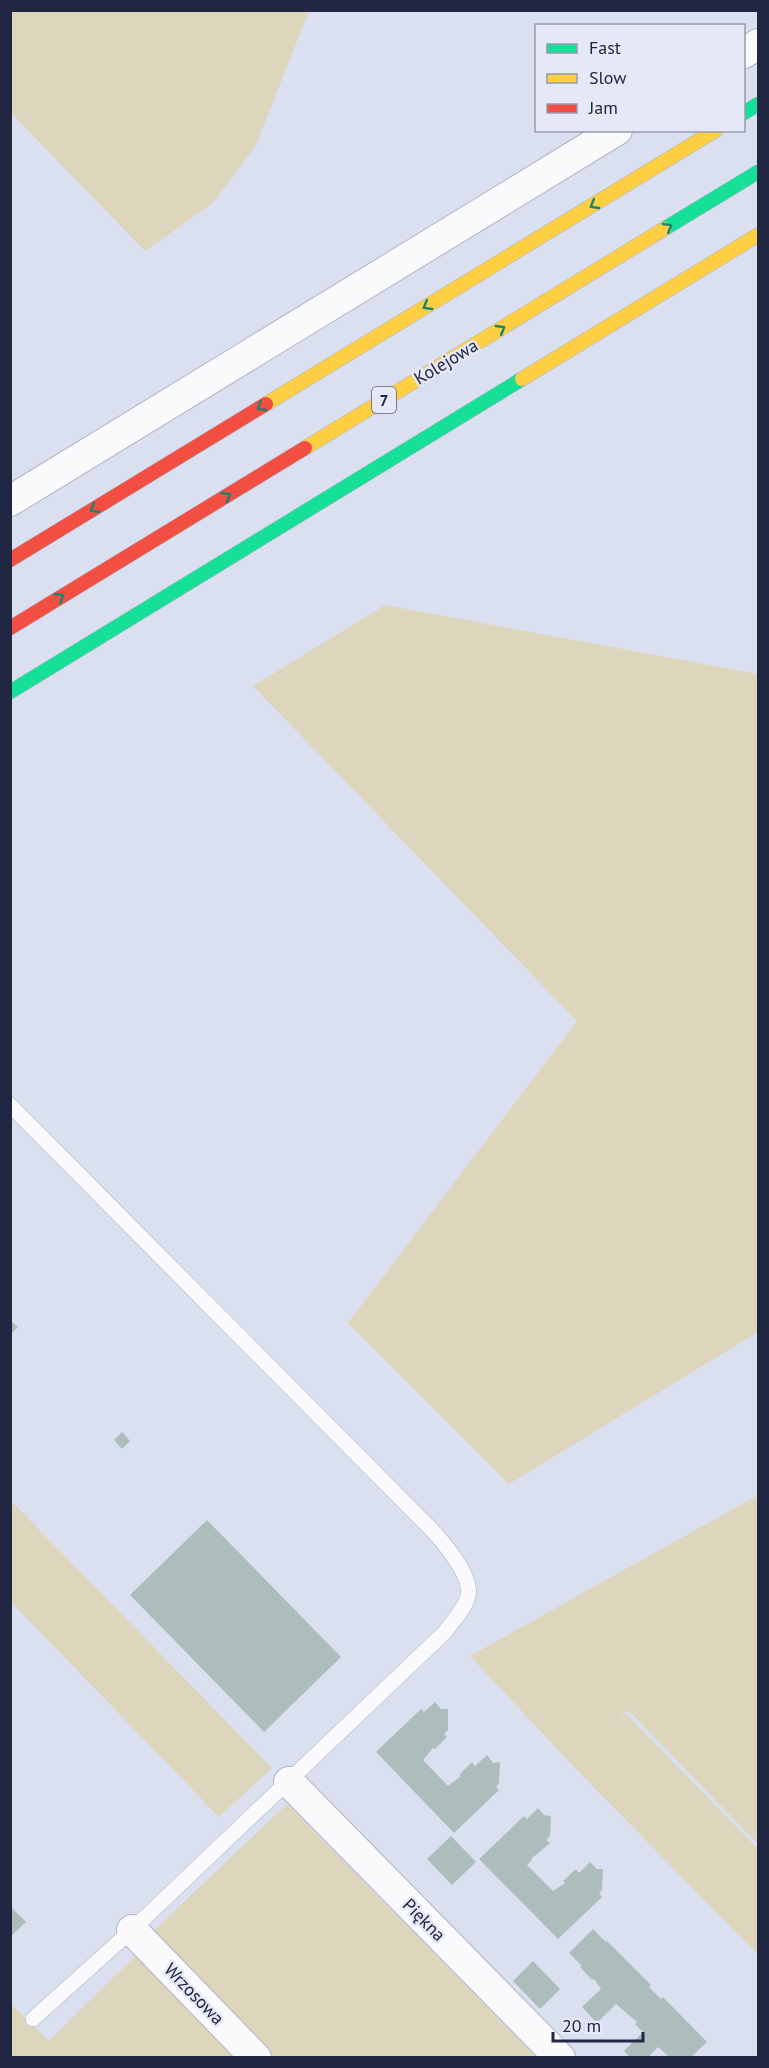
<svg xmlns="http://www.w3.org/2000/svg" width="769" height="2068" font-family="'PT Sans',sans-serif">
<rect width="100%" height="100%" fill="#dbe0f0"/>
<path fill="#ddd6bc" d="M 10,11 L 11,10 L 309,11 L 256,145 L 212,204 L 145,251 L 11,113 Z
M 385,605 L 758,674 L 758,1332 L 509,1484 L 348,1323 L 577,1021 L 253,686 Z
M 758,1495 L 758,1844 L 628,1710 L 608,1733 L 626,1714 L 758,1849 L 758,1955 L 575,1768 L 470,1656 Z
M 10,1500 L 272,1768 L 219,1817 L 11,1602 Z
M 287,1804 L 536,2057 L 268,2057 L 149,1935 Z
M 137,1954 L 237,2057 L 11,2057 L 10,2003 L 49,2041 Z"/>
<path fill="#acbdbb" d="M 10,1320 L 18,1327 L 10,1335 Z
M 122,1432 L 130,1441 L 122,1449 L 114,1440 Z
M 207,1520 L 341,1657 L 264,1732 L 130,1595 Z
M 435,1702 L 441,1709 L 448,1709 L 448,1730 L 444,1734 L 447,1737 L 435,1749 L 433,1748 L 423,1760 L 448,1786 L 461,1776 L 459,1775 L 472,1762 L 475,1766 L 487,1755 L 493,1763 L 500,1762 L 499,1783 L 496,1787 L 499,1790 L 454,1833 L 376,1752 L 421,1709 L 424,1712 Z
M 538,1808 L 544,1815 L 551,1816 L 550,1836 L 546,1840 L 550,1843 L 531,1859 L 532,1860 L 527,1865 L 553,1891 L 565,1883 L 563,1881 L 576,1869 L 579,1873 L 590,1862 L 597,1869 L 603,1869 L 602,1890 L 599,1893 L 602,1897 L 558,1939 L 479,1859 L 524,1816 L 527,1819 Z
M 451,1836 L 476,1862 L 452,1885 L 427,1859 Z
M 10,1906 L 26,1922 L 10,1937 Z
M 593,1929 L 606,1942 L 607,1941 L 651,1985 L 649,1987 L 661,1999 L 663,1997 L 707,2042 L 690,2058 L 668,2058 L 667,2055 L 658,2047 L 647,2058 L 631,2058 L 624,2051 L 643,2032 L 635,2024 L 637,2022 L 616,2004 L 597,2023 L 582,2007 L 601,1989 L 594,1979 L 592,1980 L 580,1967 L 582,1966 L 569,1953 Z
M 533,1961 L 560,1989 L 540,2009 L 513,1981 Z"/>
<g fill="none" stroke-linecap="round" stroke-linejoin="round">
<g stroke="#aeb3c7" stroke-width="16">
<path id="lane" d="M 10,1105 L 432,1530 C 444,1543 473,1577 468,1596 C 465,1609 453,1621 445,1632 L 132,1930 L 33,2019"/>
</g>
<g stroke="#aeb3c7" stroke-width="32">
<path id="street" d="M 744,53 L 758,44
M 10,501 L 617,130
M 289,1782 L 560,2058
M 132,1930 L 256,2058"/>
</g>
<g stroke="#aeb3c7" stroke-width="15">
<path id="fast" d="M 744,113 L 758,104
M 664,229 L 758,172
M 10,692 L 522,379"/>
</g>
<g stroke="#aeb3c7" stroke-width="15">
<path id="slow" d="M 522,379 L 758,235
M 266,404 L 716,130
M 305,448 L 664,229"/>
</g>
<g stroke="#aeb3c7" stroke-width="15">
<path id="jam" d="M 10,560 L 266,404
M 10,628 L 305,448"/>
</g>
<use href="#lane" stroke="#fafafd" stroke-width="15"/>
<use href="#street" stroke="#fafafd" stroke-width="30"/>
<use href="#fast" stroke="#16e098" stroke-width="14"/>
<use href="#slow" stroke="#ffcf43" stroke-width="14"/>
<use href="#jam" stroke="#f24e42" stroke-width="14"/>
</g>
<defs><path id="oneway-chevron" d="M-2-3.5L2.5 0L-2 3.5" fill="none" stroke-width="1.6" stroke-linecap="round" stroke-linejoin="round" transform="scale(1.5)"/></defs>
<g stroke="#1c836d">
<use href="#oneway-chevron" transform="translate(594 205) rotate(149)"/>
<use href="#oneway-chevron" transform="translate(668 227) rotate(-31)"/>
<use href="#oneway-chevron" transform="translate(427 306) rotate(149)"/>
<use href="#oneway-chevron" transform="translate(501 329) rotate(-31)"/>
<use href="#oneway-chevron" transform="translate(261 407) rotate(149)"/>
<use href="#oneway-chevron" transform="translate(227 496) rotate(-31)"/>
<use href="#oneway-chevron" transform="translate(94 509) rotate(149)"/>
<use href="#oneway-chevron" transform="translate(60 597) rotate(-31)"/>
</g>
<g text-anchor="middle" stroke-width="5" stroke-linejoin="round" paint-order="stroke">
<rect fill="#e5e8f7" stroke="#5c6078" stroke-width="1.5" x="372" y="387" width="24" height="26" rx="4.5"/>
<g font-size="16" font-weight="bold" fill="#212642">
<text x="384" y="406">7</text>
</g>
<g font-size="18" fill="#212642" stroke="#e5e8f7">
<text transform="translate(446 362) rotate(-31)" y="6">Kolejowa</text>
<text transform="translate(424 1920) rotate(45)" y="6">Piękna</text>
<text transform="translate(194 1994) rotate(46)" y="6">Wrzosowa</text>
</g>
</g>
<rect width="769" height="2068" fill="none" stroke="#212642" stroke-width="24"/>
<rect x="535" y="24" width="210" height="108" fill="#e5e8f7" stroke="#979aaf" stroke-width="1.5"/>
<rect x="547" y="44" width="30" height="9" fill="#16e098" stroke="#979aaf" stroke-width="1.5"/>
<text x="589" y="54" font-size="18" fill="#212642">Fast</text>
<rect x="547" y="74" width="30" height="9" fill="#ffcf43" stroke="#979aaf" stroke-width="1.5"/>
<text x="589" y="84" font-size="18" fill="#212642">Slow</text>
<rect x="547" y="104" width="30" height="9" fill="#f24e42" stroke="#979aaf" stroke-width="1.5"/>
<text x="589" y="114" font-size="18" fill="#212642">Jam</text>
<path d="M553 2032v9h90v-9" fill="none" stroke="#212642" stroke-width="3"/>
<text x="562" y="2032" font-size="18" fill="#212642" stroke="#e5e8f7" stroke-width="4.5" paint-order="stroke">20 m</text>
</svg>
